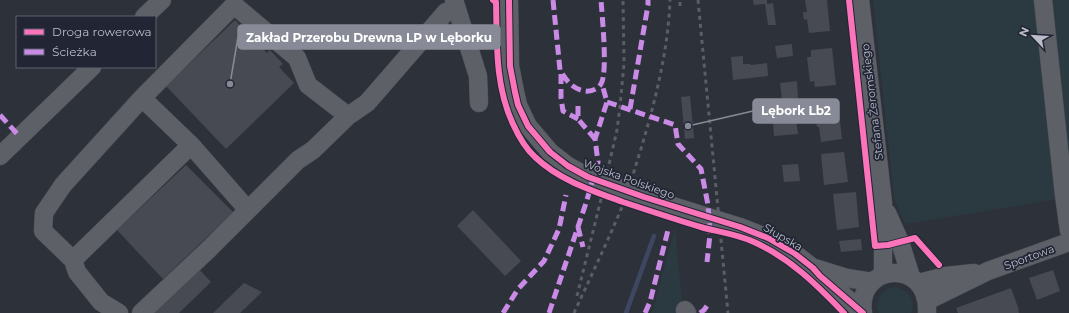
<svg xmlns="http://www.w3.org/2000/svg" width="1069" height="313" font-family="Montserrat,sans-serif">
<rect width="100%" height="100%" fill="#2d313a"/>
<path fill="#2b3a40" d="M 873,0 L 1069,0 L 1069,197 L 905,224 L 894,198 Z
M 675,227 L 683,313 L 651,313 L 653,310 Z
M 893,287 C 907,288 917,299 911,313 L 879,313 C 874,301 881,291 893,287 Z"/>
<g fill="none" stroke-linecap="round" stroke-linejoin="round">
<path stroke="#3e4762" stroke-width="4.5" d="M 626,313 L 654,236"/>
</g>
<path fill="#474a52" d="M 753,0 L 767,0 L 767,4 L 773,3 L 776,25 L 768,25 L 765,4 L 754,5 Z
M 805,0 L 827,0 L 830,31 L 809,33 L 807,19 L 804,20 L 803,12 L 807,12 Z
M 235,20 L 267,53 L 270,50 L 283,64 L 279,67 L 294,83 L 226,149 L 166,86 Z
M 792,44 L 793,56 L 777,58 L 775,46 Z
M 832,48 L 836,85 L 815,87 L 814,81 L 810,82 L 807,57 L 811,57 L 811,50 Z
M 743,56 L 743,64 L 750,64 L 751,65 L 767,63 L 768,76 L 733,80 L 731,57 Z
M 797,81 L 798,98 L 782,100 L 780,83 Z
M 690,96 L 694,138 L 685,139 L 681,97 Z
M 838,102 L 842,139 L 821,142 L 819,127 L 817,127 L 816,120 L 818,119 L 817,105 Z
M 796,118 L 798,134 L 774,136 L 773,120 Z
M 844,152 L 848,182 L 824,185 L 821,154 Z
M 798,164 L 800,181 L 784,182 L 782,165 Z
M 186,165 L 233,212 L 163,279 L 117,230 Z
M 856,192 L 859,227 L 837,230 L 833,194 Z
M 473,210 L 521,261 L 505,276 L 457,226 Z
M 861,239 L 862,250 L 841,252 L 839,241 Z
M 197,267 L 211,282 L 179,313 L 150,313 Z
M 1053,270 L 1060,291 L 1037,300 L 1029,278 Z
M 244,283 L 262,292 L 240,313 L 213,313 Z
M 1011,288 L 1019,310 L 1018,310 L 1019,313 L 958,313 L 956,308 Z"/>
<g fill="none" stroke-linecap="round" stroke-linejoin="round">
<g stroke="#4b4d54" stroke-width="19">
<path id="minor" d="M 454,0 L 478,76 L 479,103
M 509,0 L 510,66 L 515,92 L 518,105 L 528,126 L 550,152 L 568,166 L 588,177 L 644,197 L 740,227 L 768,238 L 794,253 L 813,268 L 820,276 L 863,312
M 860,0 L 883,203 L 883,275
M 1043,0 L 1064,195 L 1069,231
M 144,17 L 162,0
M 142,98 L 191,145 L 248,210
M 0,156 L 92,67
M 887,213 L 900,242 L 911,277
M 73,260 L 191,145
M 815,268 L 847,278 L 872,282
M 919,283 L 946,276 L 974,273
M 927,301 L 988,271 L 1069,242
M 685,310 L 687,313
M 119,313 L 101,302 L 77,272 L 73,260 L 43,231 L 44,213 L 63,185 L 142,98 L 234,5 L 297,58 L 308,85 L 348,116
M 141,313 L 209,249 L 298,160 L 313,150 L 348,116 L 367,103 L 446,12 L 456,8
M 863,313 C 855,264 929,256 927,312"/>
</g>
<use href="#minor" stroke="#5e6068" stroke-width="18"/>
<path stroke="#5c5e66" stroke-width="3" stroke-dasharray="4 4" stroke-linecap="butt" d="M 698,0 L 728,313
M 680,6 L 680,0
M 577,296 L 601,199 L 617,130 L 620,106 L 624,64 L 623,0
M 574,313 C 590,278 607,243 622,207 C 629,189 634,171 640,152 C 655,102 668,52 670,0"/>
<path stroke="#ca8be6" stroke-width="5" stroke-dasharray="10 5" stroke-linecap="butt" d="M 553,0 L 560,70 C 565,79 573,90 585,91 C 591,92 598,89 601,84 C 608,73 602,15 601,0
M 561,74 L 561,98 L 563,111 L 578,119
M 607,102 L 675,125 L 678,144 L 701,169 L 708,205 L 710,234 L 707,262
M 578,106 L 578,119 L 595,139
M 630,109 L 648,5 L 648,0
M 0,115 L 20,137
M 578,227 L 583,247
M 503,313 L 518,289 L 544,261 L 559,229 L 566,195
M 549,313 L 586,203 L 598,162 L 595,139 L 607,102 L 602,84
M 645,313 L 650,302 L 668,230
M 700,313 L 704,310 L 709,303"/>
<g stroke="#212534" stroke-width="8">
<path id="cycleway" d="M 493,0 L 496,2 C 497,43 495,86 513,124 C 518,135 526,149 535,157 C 559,180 593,191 623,202 C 650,211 677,220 704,228 C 720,232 739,235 754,242 C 790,258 817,285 844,313
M 509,0 L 510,66 L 515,92 L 518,105 L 528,126 L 550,152 L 568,166 L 588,177 L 644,197 L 740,227 L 768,238 L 794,253 L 813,268 L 820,276 L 863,313
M 849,0 L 875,246 L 888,245 L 915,238 L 939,265"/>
</g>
<use href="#cycleway" stroke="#fb73b8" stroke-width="6"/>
</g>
<g text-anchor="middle" stroke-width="3.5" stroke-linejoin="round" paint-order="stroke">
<g font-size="11" fill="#b9bcc9" stroke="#212534">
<text transform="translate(872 102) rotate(-97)" y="4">Stefana Żeromskiego</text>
<text transform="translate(629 179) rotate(20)" y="4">Wojska Polskiego</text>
<text transform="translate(783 237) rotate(30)" y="4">Słupska</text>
<text transform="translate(1029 257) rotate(-20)" y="4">Sportowa</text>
</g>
</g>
<path fill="none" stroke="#888b97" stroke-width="1.5" d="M230 84L238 37M688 126L753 111"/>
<g fill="#888b97" stroke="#212534" stroke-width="1.5">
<circle cx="230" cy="84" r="4"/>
<circle cx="688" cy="126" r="4"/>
</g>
<g fill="#888b97" stroke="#888b97" stroke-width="1.5">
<rect x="238" y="25" width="262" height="24" rx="4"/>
<rect x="753" y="99" width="86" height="24" rx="4"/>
</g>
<g font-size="12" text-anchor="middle" font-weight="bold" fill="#fff">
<text x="369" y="42">Zakład Przerobu Drewna LP w Lęborku</text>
<text x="796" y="115">Lębork Lb2</text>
</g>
<rect x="16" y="16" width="140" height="52" fill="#212534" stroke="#5e6170"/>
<rect x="24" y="29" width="20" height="6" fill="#fb73b8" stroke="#5e6170"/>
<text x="52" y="36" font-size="12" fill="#b9bcc9">Droga rowerowa</text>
<rect x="24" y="49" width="20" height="6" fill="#ca8be6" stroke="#5e6170"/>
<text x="52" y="56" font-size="12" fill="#b9bcc9">Ścieżka</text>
<g transform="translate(1033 36) rotate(295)" stroke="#212534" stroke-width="3" paint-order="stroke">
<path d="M0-3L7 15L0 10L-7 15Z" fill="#b9bcc9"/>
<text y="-6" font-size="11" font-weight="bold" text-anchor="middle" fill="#b9bcc9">N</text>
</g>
</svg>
